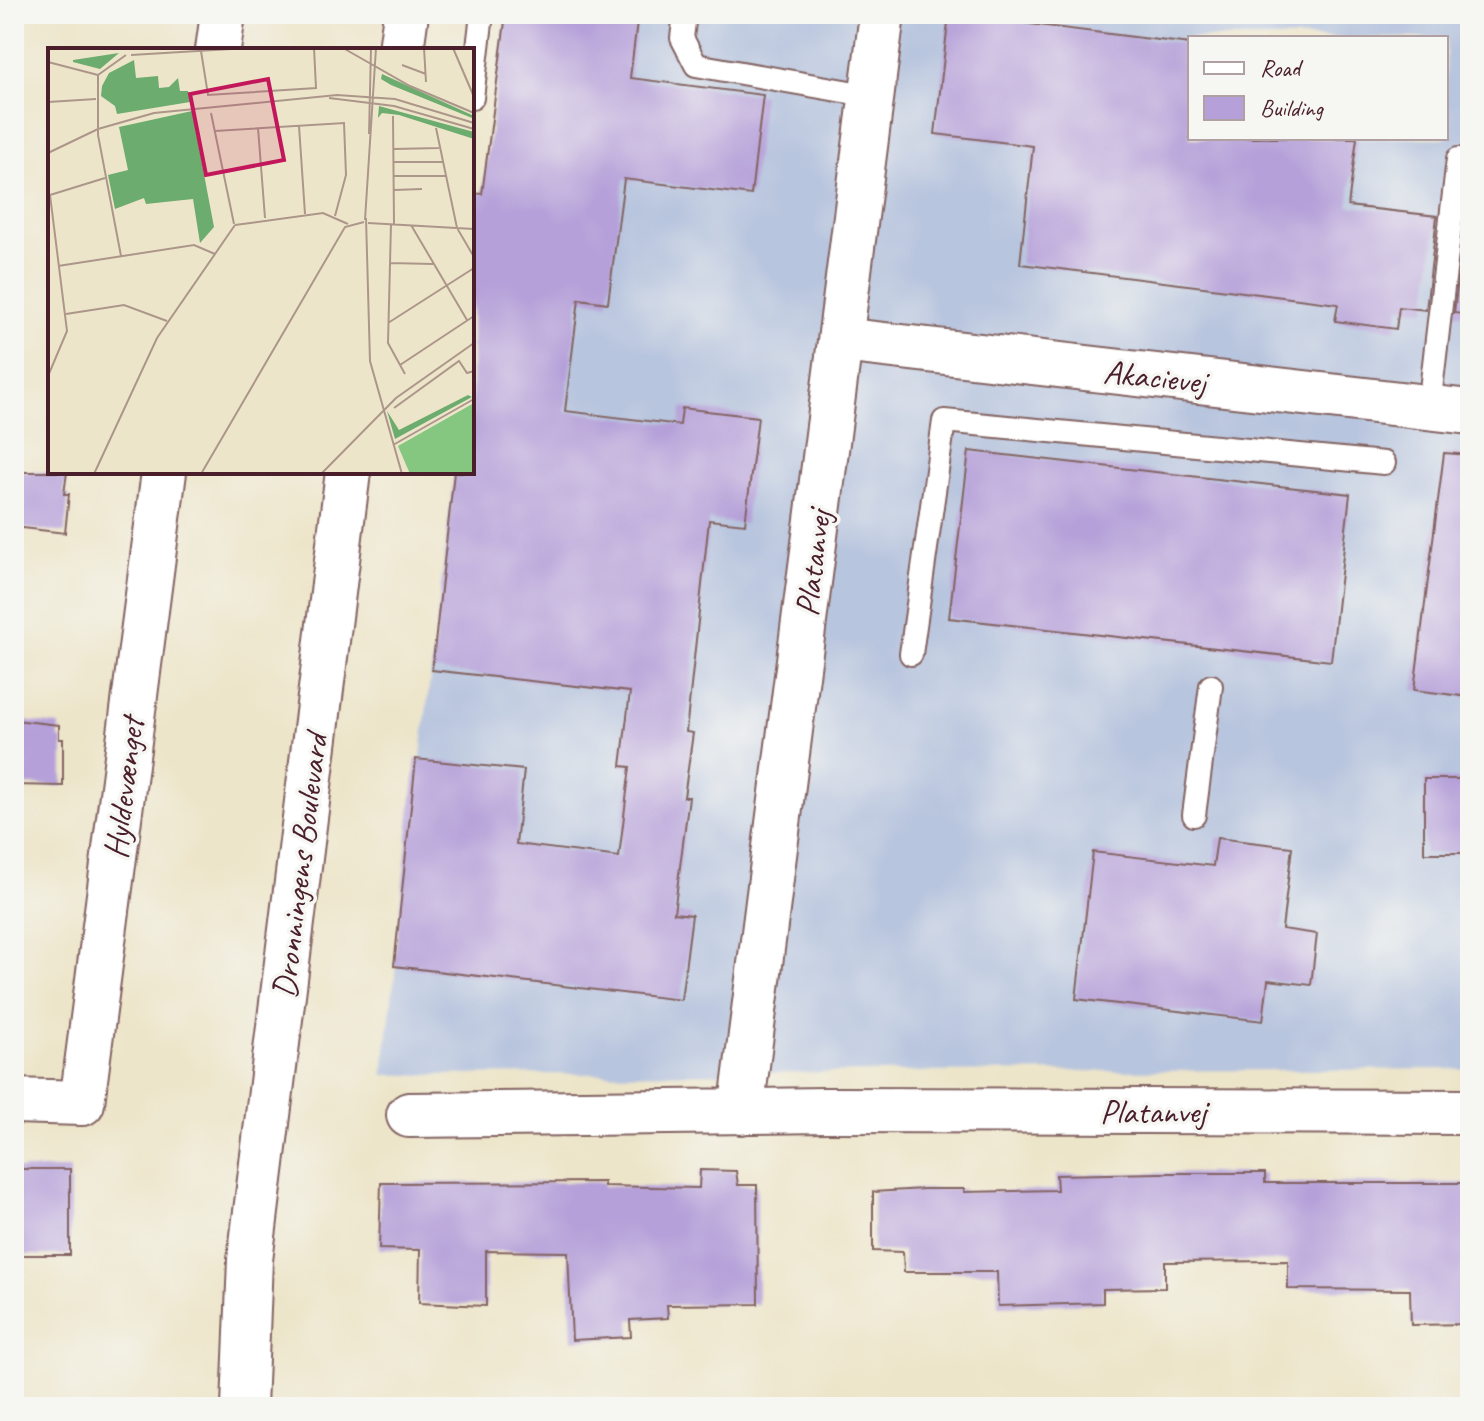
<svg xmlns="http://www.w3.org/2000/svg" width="1484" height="1421" font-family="Caveat,sans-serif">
<rect width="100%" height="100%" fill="#f6f6f2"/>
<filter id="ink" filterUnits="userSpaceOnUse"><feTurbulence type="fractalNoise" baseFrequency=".0125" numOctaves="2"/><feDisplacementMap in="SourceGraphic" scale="16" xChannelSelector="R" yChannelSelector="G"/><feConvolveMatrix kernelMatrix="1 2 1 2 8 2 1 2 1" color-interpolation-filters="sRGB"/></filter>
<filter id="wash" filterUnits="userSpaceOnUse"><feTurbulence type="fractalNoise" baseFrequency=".006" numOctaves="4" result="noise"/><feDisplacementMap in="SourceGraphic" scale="32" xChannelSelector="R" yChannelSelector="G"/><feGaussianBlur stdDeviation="1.8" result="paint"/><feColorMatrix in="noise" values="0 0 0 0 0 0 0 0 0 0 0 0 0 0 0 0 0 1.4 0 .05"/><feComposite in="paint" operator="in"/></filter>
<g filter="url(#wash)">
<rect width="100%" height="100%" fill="#ede5c9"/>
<path fill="#b8c5de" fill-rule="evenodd" d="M 507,14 L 1470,14 L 1470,1069 L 383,1075 L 450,511 L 472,472 ZM 1190,38 L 1446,38 L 1446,138 L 1190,138 Z"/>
<g id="blocks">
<path fill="#b6a0d9" d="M 506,14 L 638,14 L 630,78 L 763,95 L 751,195 L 624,179 L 608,303 L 579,299 L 565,411 L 680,425 L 682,408 L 758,417 L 745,524 L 709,520 L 686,732 L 693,733 L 684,797 L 689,797 L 674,913 L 692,915 L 681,1000 L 394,966 L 416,759 L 524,770 L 516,844 L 619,857 L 630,767 L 621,766 L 630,692 L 432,670 L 454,472 L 472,472 L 472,193 L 482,194 Z
M 949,14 L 1022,14 L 1021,23 L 1190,44 L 1190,138 L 1357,138 L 1348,206 L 1437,216 L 1426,310 L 1399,307 L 1396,329 L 1335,321 L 1338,304 L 1020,264 L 1033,146 L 935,134 Z
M 1465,220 L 1470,220 L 1470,315 L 1454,313 Z
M 969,451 L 1350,494 L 1331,661 L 949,618 Z
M 1444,453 L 1470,455 L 1470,697 L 1414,690 Z
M 14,472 L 67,472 L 64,494 L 69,494 L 65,533 L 14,527 Z
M 14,720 L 59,725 L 59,739 L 63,739 L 63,786 L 14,785 Z
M 1424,779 L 1470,779 L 1470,853 L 1424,853 Z
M 1217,838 L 1292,847 L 1282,929 L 1317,934 L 1311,985 L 1268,980 L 1263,1021 L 1076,999 L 1093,852 L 1213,866 Z
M 14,1169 L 70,1169 L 70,1255 L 14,1255 Z
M 700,1170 L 736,1171 L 738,1185 L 757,1185 L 758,1304 L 667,1305 L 668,1318 L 630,1320 L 631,1337 L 572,1340 L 568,1252 L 486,1251 L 486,1306 L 419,1303 L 420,1250 L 379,1249 L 381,1183 L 604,1182 L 604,1186 L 699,1188 Z
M 1159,1173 L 1265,1173 L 1265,1183 L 1470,1183 L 1470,1324 L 1411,1325 L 1410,1290 L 1288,1289 L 1288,1261 L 1165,1262 L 1165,1288 L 1103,1289 L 1103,1303 L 998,1306 L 997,1272 L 904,1272 L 903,1252 L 873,1251 L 873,1192 L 924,1189 L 964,1189 L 964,1192 L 1057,1190 L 1056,1175 Z"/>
</g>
</g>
<g filter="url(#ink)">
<use href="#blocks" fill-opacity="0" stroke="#836462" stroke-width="2"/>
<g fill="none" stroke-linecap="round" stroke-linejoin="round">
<g stroke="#836462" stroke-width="26">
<path id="lane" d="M 685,14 L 682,38 L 696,65 L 872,96
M 472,98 L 482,14
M 1429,407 L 1458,159 L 1470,160
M 911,654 L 944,421 L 1384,463
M 1194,815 L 1211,686"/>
</g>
<g stroke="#836462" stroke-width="48">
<path id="street" d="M 218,50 L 223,14
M 841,340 L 1470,412
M 14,1101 L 82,1103 L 164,472
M 741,1112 L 882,14
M 409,1115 L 827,1110 L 1470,1112"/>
</g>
<g stroke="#836462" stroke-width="48">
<path id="secondary" d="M 401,50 L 406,14
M 244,1407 L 250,1260 L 348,472"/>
</g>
<use href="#lane" stroke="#fff" stroke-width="22"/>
<use href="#street" stroke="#fff" stroke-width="44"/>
<use href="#secondary" stroke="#fff" stroke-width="44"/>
</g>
</g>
<g text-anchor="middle" stroke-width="7" stroke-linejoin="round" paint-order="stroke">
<g font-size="34" fill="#4a1f2b" stroke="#f6f6f2">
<text transform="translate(1155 376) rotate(6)" y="12">Akacievej</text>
<text transform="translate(812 563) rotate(-83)" y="12">Platanvej</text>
<text transform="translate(123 788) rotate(-83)" y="12">Hyldevænget</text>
<text transform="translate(299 866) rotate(-83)" y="12">Dronningens Boulevard</text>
<text x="1153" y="1123">Platanvej</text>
</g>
</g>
<g transform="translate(48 48)">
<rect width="426" height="426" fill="#ede5c9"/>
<path d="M 426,355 L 426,426 L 362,426 L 350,398 Z" fill="#85c780"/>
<path d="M 71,5 L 52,21 L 25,14 L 25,12 ZM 86,12 L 88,30 L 110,28 L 111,40 L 121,39 L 130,30 L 132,43 L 140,43 L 142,54 L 69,66 L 67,58 L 53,48 L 54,38 L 61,25 ZM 334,26 L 424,67 L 424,70 L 343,37 L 333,31 ZM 331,58 L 426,84 L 426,91 L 351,67 L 334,65 L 330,70 ZM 144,63 L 166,179 L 152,195 L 145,151 L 98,156 L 96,150 L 67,161 L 60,127 L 80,122 L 71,79 ZM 420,347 L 424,349 L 347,391 L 339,363 L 351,382 Z" fill="#6cac6e"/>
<path fill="none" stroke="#ac968a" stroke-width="2" d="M 295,0 L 362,38 L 426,65M 376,0 L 378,34M 405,0 L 426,49M 153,3 L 160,47 L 268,40 L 266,0M 83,7 L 200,0M 0,14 L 50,27M 354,17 L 378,26M 50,27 L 50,87 L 73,208M 50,27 L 78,7M 281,50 L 346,58 L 426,81M 0,54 L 48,51M 163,65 L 186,176M 345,68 L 346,176M 251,78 L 257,166M 210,80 L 217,170M 388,80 L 409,180 L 426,209M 167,83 L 296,75 L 298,127 L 287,168M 321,86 L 323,0M 346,101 L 391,100M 0,105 L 50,81 L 106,65 L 289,47 L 347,51 L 426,75M 346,114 L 395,114M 346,128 L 398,128M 346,142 L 374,141M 2,147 L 57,130M 318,170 L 322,313 L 354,426M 317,172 L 328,0M 320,175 L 426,181M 343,176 L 340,295 L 357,326M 187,177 L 275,165 L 300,176M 363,177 L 419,272M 342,215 L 385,216M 10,218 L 146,197 L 167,206M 18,266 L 76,257 L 119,273M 340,275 L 426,220M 352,317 L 426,268M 0,328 L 19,283 L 2,147M 346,360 L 411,313 L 419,325 L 426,323M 345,397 L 426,351M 46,426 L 109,290 L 187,177M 153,426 L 297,179 L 316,174M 273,426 L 348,350 L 426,295"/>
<path fill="#c2185b" fill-opacity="0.15" stroke="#c2185b" stroke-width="4" d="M 220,31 L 236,112 L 158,127 L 142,46 Z"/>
<rect width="426" height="426" fill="none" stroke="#4a1f2b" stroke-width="4"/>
</g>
<rect width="1484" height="1421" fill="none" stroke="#f6f6f2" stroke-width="48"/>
<rect x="1188" y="36" width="260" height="104" fill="#f6f6f2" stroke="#b1a0a2" stroke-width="2"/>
<rect x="1204" y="62" width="40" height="12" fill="#ffffff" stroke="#b1a0a2" stroke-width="2"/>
<text x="1260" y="76" font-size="24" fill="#4a1f2b">Road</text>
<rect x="1204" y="96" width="40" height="24" fill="#b6a0d9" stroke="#b1a0a2" stroke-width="2"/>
<text x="1260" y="116" font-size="24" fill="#4a1f2b">Building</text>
</svg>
